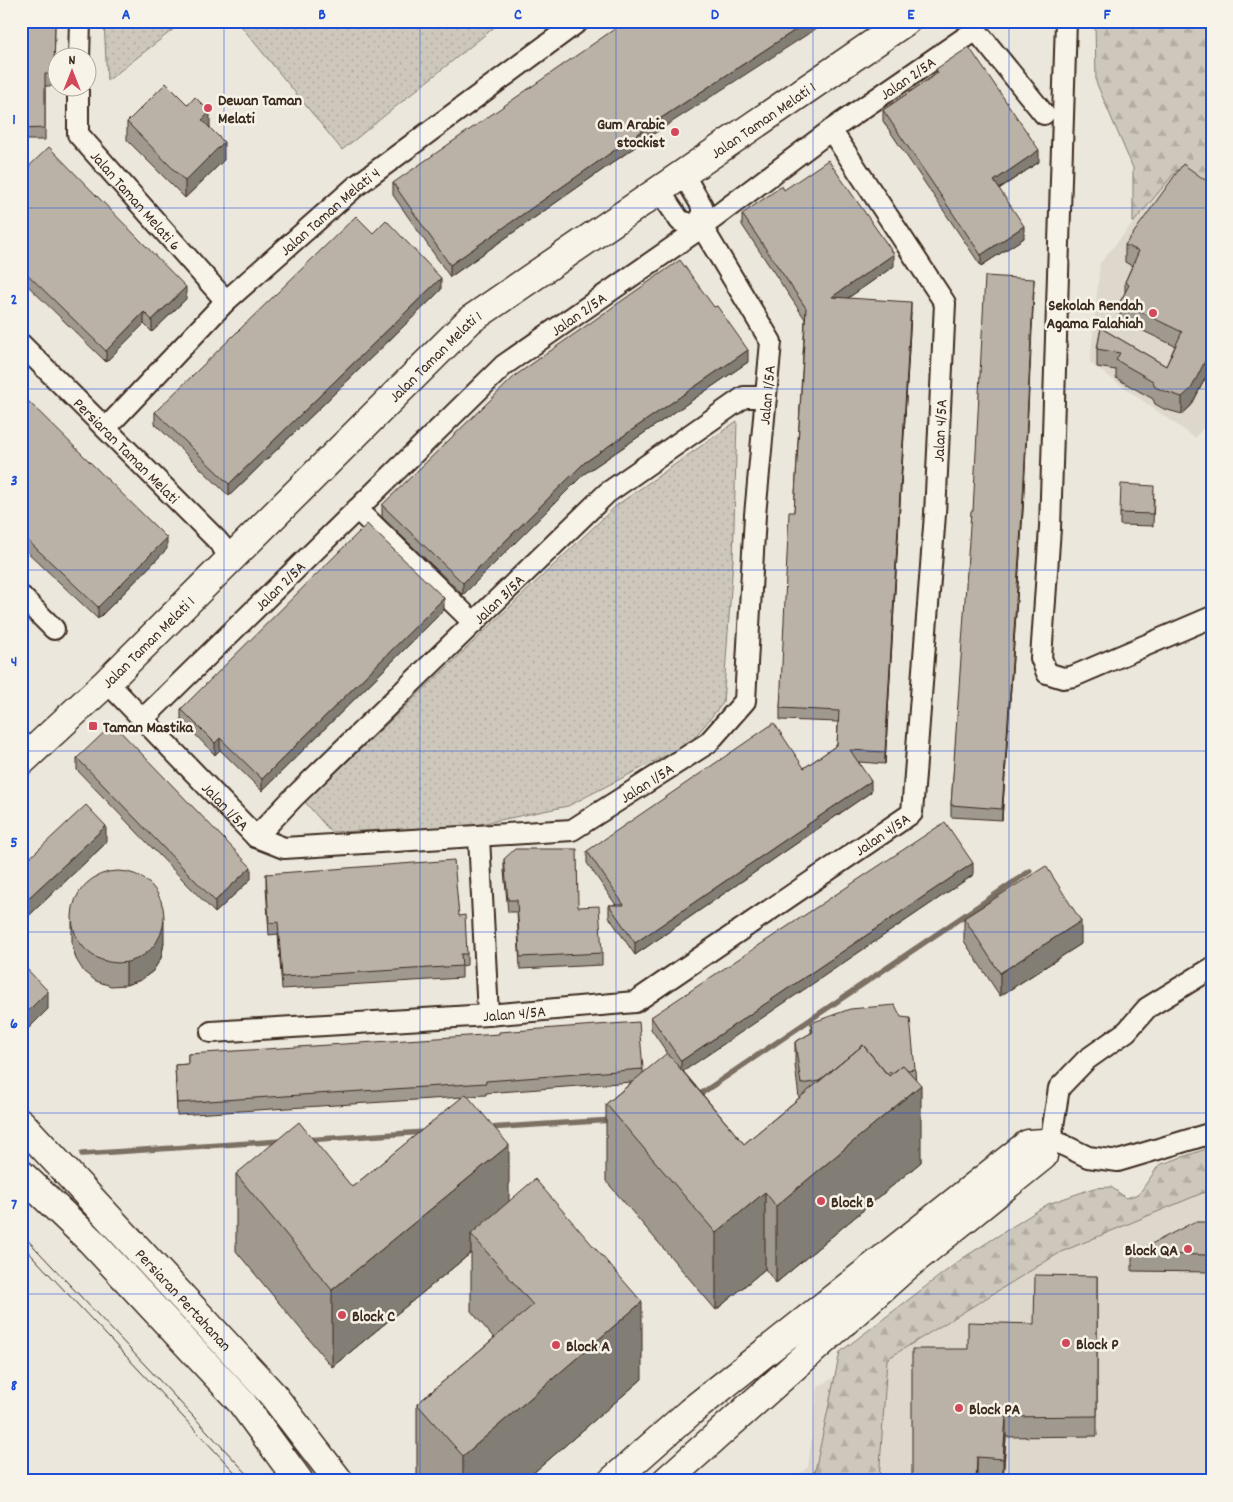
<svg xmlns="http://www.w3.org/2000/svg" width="1233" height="1502" font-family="Dekko,sans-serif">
<defs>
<pattern id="forest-firs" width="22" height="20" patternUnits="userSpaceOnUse" patternTransform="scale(1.25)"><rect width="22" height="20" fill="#cec8bc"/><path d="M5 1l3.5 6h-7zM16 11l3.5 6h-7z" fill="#b2aca1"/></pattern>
<pattern id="park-dots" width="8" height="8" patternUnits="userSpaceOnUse" patternTransform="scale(1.25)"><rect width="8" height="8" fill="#cec8bc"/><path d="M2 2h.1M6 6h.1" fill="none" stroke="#b2aca1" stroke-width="1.8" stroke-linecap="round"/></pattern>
</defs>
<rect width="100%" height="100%" fill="#ece7dc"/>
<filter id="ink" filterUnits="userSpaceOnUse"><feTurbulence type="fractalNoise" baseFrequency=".02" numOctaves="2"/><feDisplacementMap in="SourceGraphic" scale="10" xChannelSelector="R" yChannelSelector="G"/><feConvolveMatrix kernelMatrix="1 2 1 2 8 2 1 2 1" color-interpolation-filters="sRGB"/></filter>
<g filter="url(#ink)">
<path fill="#ddd7cc" d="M 1177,170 L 1212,196 L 1212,417 L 1195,438 L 1090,363 L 1100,263 Z
M 1212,1187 L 1212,1481 L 792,1481 L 808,1467 L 818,1387 L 1054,1246 Z"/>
<path fill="url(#forest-firs)" stroke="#84796d" d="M 1095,21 L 1212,21 L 1212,196 L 1177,170 L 1133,223 L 1133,168 L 1096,82 Z
M 1212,1147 L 1212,1189 L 1061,1252 L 887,1359 L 879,1481 L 804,1481 L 815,1471 L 840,1352 L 963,1258 L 1048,1204 L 1094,1188 L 1111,1187 L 1126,1198 L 1139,1194 L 1159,1165 Z"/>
<path fill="url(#park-dots)" stroke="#84796d" d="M 104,21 L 184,21 L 107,81 Z
M 237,21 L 502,21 L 342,150 Z
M 737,421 L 733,560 L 723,703 L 690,743 L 568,806 L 466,827 L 331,832 L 305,802 L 617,505 Z"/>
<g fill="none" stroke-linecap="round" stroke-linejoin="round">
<path stroke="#7c7064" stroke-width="5.5" d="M 696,1097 L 1030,871
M 487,1128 L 613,1120
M 305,1140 L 425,1132
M 82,1154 L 281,1141"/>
<g stroke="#3b2a1e" stroke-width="24">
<g id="street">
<path d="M 1066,21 L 1050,528 L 1041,658 L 1047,673 L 1063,678 L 1074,676 L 1212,617"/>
<path d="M 79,58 L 80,21"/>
<path id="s1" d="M 78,88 L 78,134 L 226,301"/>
<path d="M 659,190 L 680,221 L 702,227"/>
<path id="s2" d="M 21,344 L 216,539 L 231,557"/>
<path id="s3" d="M 106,428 L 226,301 L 356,186 L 579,21"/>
<path d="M 357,509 L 474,623"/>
<path d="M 21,596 L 54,629"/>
<path id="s4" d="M 107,682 L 256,837 L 284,848 L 572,830 L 708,743 L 745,701 L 755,515 L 771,342 L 702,227 L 702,206 L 683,174"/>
<path id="s5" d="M 143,719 L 504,365 L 702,227 L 831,130 L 976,30 L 1044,114"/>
<path id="s6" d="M 256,837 L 293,798 L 607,493 L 744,397 L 766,397"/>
<path d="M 479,837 L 488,1015"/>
<path id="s7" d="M 211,1032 L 488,1015 L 635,1002 L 912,813 L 935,514 L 945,303 L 831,130"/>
<path d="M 1051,1139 L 1088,1157 L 1118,1161 L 1212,1133"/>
<path d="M 1044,1143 L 1051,1139 L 1059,1088 L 1086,1060 L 1127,1031 L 1147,1008 L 1212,968"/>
</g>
</g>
<g stroke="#3b2a1e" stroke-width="31">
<g id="secondary">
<path id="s8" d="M 21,762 L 107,682 L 470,320 L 906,21"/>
<path id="s9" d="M 21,1123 L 272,1394 L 339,1481"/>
<path d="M 21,1174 L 91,1241 L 242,1403 L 299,1481"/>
<path d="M 612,1481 L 690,1412 L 1028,1144 L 1044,1143 L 1043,1156 L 908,1265 L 666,1481"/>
</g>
</g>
<use href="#street" stroke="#f7f3e8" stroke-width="20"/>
<use href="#secondary" stroke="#f7f3e8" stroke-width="28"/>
<path stroke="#3b2a1e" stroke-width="1" d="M 21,1233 L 254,1481
M 21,1244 L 243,1481"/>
</g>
<path fill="#a09990" stroke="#3b2a1e" d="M 21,21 L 55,21 L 54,86 L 45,86 L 45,140 L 21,140 Z
M 936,69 L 1039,162 L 999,189 L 1024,238 L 981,266 L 883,121 L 883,110 L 936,74 Z
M 127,122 L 210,127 L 224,160 L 185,198 L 127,140 Z
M 655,133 L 450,277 L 393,195 L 393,183 Z
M 21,174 L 186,299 L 152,332 L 144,324 L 106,362 L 21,279 Z
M 1212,185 L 1212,365 L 1191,406 L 1182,414 L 1164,409 L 1155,404 L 1153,399 L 1116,378 L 1116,370 L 1097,367 L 1097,349 L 1101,328 L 1166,366 L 1175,346 L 1120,320 L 1120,302 L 1125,293 L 1125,282 L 1132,266 L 1125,262 L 1125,245 Z
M 784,190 L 894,266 L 848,298 L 911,313 L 885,764 L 859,762 L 871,792 L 635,955 L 609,917 L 609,905 L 616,905 L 587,863 L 587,851 L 804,768 L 837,745 L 838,722 L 780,720 L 780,708 L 794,512 L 805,319 L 742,225 L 742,214 Z
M 373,233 L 441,290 L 229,496 L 155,424 L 155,412 Z
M 1034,291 L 1023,510 L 1002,820 L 951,817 L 951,805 L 973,511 Z
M 748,362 L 584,474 L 463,595 L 382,517 L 382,505 Z
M 21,394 L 167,549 L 98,619 L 21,546 Z
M 1154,498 L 1153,526 L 1120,525 L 1120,513 Z
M 444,610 L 262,791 L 220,750 L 215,755 L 181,720 L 181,709 Z
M 77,758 L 251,879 L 215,913 L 77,770 Z
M 106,843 L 22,922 L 21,921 L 21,866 Z
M 504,859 L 578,907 L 602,953 L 602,965 L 520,969 L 517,912 L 508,912 L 504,871 Z
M 266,874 L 459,916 L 467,954 L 467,965 L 462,966 L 462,978 L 282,989 L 278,934 L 269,935 L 266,886 Z
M 973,875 L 683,1071 L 744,1144 L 799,1098 L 795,1065 L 795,1042 L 811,1033 L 811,1023 L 915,1069 L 921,1162 L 776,1283 L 765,1269 L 716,1310 L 606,1181 L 606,1104 L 632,1082 L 486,1093 L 486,1095 L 468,1096 L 509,1201 L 642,1379 L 524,1481 L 417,1481 L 417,1404 L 494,1338 L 471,1311 L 471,1253 L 332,1367 L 236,1251 L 236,1174 L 352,1187 L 463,1097 L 177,1115 L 175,1065 L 188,1064 L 188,1054 L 643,1069 L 643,1073 L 668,1054 L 651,1029 L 651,1017 Z
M 964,918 L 1081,944 L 1000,996 L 964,941 Z
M 72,921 L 164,943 L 161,958 L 153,971 L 141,980 L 126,985 L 111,986 L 96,981 L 84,972 L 76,959 L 72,944 Z
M 21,963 L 48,1009 L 26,1031 L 21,1026 Z
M 1212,1222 L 1212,1272 L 1132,1271 L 1132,1254 Z
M 1097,1276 L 1097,1436 L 1006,1437 L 1003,1479 L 977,1477 L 977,1481 L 912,1481 L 968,1349 L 1034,1324 Z"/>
<path fill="#827d75" stroke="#3b2a1e" d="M 809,21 L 828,21 L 655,133 L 450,277 L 450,265 L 655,122 Z
M 210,112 L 210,130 L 202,120 Z
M 224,142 L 224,160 L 185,198 L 185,181 Z
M 1039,150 L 1039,162 L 994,192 L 994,181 Z
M 1024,226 L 1024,238 L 981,266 L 981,255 Z
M 894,254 L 894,266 L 832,309 L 832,297 Z
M 1212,259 L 1212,277 L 1205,269 Z
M 441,278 L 441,290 L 229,496 L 229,484 Z
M 1034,279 L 1023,510 L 1002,820 L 1002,809 Z
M 186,287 L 186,299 L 152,332 L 152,320 Z
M 911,302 L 911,313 L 885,764 L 885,752 Z
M 144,312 L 144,324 L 106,362 L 106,351 Z
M 1212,347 L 1212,365 L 1191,406 L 1182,414 L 1182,397 Z
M 748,350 L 748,362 L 584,474 L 463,595 L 463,583 L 584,463 Z
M 167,538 L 167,549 L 98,619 L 98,607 Z
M 444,598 L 444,610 L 262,791 L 262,779 Z
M 220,738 L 220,750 L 215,755 L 215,743 Z
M 871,781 L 871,792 L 635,955 L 635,943 Z
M 106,826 L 106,843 L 22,922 L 22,904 Z
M 973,863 L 973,875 L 681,1073 L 681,1061 Z
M 251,867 L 251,879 L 215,913 L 215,901 Z
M 164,920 L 164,943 L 161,958 L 153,971 L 141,980 L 126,985 L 126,962 Z
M 1081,921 L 1081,944 L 1000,996 L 1000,973 Z
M 48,991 L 48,1009 L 26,1031 L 26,1013 Z
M 921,1085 L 921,1162 L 776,1283 L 776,1206 Z
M 509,1145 L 509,1222 L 471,1234 L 471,1253 L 332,1367 L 332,1290 Z
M 765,1192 L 765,1269 L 716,1310 L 716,1233 Z
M 642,1302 L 642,1379 L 524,1481 L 463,1481 L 463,1456 Z
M 1006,1417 L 1006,1437 L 1003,1479 L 1003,1459 Z
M 977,1457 L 977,1481 L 976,1481 Z"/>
<path fill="#bab2a7" stroke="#3b2a1e" d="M 21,21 L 55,21 L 54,74 L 45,74 L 45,128 L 21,129 Z
M 626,21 L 809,21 L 655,122 L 450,265 L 393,183 Z
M 969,47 L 1039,150 L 994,181 L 1024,226 L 981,255 L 883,110 L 938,73 L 936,69 Z
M 166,83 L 188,105 L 195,97 L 210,112 L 202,120 L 224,142 L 185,181 L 127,122 Z
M 49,147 L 186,287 L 152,320 L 144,312 L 106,351 L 21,268 L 21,174 Z
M 828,160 L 894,254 L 832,297 L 911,302 L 885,752 L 850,750 L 871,781 L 635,943 L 609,905 L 624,905 L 587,851 L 774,723 L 804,768 L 837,745 L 839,711 L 780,708 L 789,512 L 794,512 L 806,308 L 742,214 L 782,186 L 784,190 Z
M 1183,164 L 1212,185 L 1212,259 L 1205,269 L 1212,274 L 1212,347 L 1191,389 L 1182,397 L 1164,391 L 1155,387 L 1153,381 L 1116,360 L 1120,353 L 1097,349 L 1101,328 L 1166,366 L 1182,332 L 1120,302 L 1129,285 L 1125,282 L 1139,251 L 1125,245 Z
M 356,216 L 373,233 L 386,220 L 441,278 L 229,484 L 155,412 Z
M 680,260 L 714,307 L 717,306 L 748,350 L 584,463 L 463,583 L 382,505 L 516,375 Z
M 985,276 L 1034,279 L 1023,498 L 1002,809 L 951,805 L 971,511 L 973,511 Z
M 21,394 L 167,538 L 98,607 L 21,534 Z
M 1121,484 L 1154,486 L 1153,514 L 1120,513 Z
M 367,524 L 444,598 L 262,779 L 220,738 L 215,743 L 181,709 Z
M 113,724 L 251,867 L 215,901 L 77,758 Z
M 86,805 L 106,826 L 22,904 L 21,866 Z
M 945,822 L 973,863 L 681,1061 L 651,1017 Z
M 515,849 L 577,849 L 578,907 L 599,906 L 602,953 L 520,957 L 517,900 L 508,900 L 504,859 Z
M 454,860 L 459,916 L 465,915 L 467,954 L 461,954 L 462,966 L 282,977 L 278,922 L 269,923 L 266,874 Z
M 1046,866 L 1081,921 L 1000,973 L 964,918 Z
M72 917a46 46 0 1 1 92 0a46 46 0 1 1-92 0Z
M 21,963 L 48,991 L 26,1013 L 21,1008 Z
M 895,1005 L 901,1017 L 910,1018 L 915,1069 L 908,1070 L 903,1065 L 894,1072 L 886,1073 L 863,1045 L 819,1081 L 801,1084 L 795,1042 L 813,1032 L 811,1023 L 850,1009 Z
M 639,1022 L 643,1069 L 486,1081 L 486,1083 L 177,1103 L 175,1065 L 188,1064 L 188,1054 L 499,1034 L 499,1032 Z
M 863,1045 L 889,1076 L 903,1065 L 921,1085 L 776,1206 L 765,1192 L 716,1233 L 606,1104 L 667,1053 L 744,1144 Z
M 466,1094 L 509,1145 L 332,1290 L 236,1174 L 299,1122 L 352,1187 Z
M 535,1179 L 642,1302 L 463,1456 L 417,1404 L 533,1305 L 471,1234 Z
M 1194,1222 L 1212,1222 L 1212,1255 L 1132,1254 Z
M 1035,1275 L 1097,1276 L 1097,1416 L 1006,1417 L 1003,1459 L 977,1457 L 976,1481 L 912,1481 L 912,1349 L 968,1349 L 968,1322 L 1034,1324 Z"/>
</g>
<path fill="none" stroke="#1d4ed8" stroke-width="1" stroke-opacity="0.55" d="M 224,21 L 224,1481M 420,21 L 420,1481M 616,21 L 616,1481M 813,21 L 813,1481M 1009,21 L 1009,1481M 21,208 L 1212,208M 21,389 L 1212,389M 21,570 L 1212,570M 21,751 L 1212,751M 21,932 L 1212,932M 21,1113 L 1212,1113M 21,1294 L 1212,1294"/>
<g fill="#d1495b" stroke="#f7f3e8" stroke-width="2">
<circle cx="208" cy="108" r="5"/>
<circle cx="675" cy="132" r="5"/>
<circle cx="1153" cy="313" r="5"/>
<rect x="88" y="721" width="10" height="10" rx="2.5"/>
<circle cx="821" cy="1201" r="5"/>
<circle cx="1188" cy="1249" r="5"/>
<circle cx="342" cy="1315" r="5"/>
<circle cx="1066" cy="1343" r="5"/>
<circle cx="556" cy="1345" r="5"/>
<circle cx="959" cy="1408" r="5"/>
</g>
<g text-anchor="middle" stroke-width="5" stroke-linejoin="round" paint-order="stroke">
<g font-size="16" fill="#3b2a1e" stroke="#f7f3e8">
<text dy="6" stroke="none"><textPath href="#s5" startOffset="1001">Jalan 2/5A</textPath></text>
<text dy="6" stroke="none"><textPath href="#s8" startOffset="985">Jalan Taman Melati 1</textPath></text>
<text dy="6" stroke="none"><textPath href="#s1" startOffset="134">Jalan Taman Melati 6</textPath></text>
<text dy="6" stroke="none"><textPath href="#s3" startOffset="312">Jalan Taman Melati 4</textPath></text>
<text dy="6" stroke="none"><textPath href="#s5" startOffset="596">Jalan 2/5A</textPath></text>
<text dy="6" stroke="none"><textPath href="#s8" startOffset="580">Jalan Taman Melati 1</textPath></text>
<text dy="6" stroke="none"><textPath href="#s4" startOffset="1058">Jalan 1/5A</textPath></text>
<text dy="6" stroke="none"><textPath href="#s7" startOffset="1144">Jalan 4/5A</textPath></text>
<text dy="6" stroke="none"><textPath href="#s2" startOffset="150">Persiaran Taman Melati</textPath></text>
<text dy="6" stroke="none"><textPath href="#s5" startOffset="191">Jalan 2/5A</textPath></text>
<text dy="6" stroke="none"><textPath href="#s6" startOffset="340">Jalan 3/5A</textPath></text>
<text dy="6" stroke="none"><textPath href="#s8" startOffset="175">Jalan Taman Melati 1</textPath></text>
<text dy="6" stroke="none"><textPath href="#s4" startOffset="622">Jalan 1/5A</textPath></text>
<text dy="6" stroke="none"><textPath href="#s4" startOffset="172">Jalan 1/5A</textPath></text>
<text dy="6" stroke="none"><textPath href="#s7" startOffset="724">Jalan 4/5A</textPath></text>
<text dy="6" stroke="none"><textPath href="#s7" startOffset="304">Jalan 4/5A</textPath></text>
<text dy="6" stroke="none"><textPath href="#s9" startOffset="240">Persiaran Pertahanan</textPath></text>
</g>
<g font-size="16" font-weight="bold" fill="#3b2a1e" stroke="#f7f3e8" text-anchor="start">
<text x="218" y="105">Dewan Taman<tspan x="218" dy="18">Melati</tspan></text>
<text x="665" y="129" text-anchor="end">Gum Arabic<tspan x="665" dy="18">stockist</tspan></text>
<text x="1143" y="310" text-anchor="end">Sekolah Rendah<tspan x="1143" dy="18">Agama Falahiah</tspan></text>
<text x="103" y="732">Taman Mastika</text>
<text x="831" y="1207">Block B</text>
<text x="1178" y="1255" text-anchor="end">Block QA</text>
<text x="352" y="1321">Block C</text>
<text x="1076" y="1349">Block P</text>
<text x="566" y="1351">Block A</text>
<text x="969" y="1414">Block PA</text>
</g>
</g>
<rect width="1233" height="1502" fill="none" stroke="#f7f3e8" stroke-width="55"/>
<g transform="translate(72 72)"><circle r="24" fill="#f7f3e8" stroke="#aca397"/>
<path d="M0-4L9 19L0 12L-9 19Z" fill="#d1495b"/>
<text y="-8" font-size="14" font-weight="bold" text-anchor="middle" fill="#3b2a1e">N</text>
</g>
<rect x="28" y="28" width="1178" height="1446" fill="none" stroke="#1d4ed8" stroke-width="2"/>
<g font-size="16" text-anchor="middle" font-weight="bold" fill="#1d4ed8">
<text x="126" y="19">A</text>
<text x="322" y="19">B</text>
<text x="518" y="19">C</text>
<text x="715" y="19">D</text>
<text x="911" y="19">E</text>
<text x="1107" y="19">F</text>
<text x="14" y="124">1</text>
<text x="14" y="304">2</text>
<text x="14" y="485">3</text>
<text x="14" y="666">4</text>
<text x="14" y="847">5</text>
<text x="14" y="1028">6</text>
<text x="14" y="1209">7</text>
<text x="14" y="1390">8</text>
</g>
</svg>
